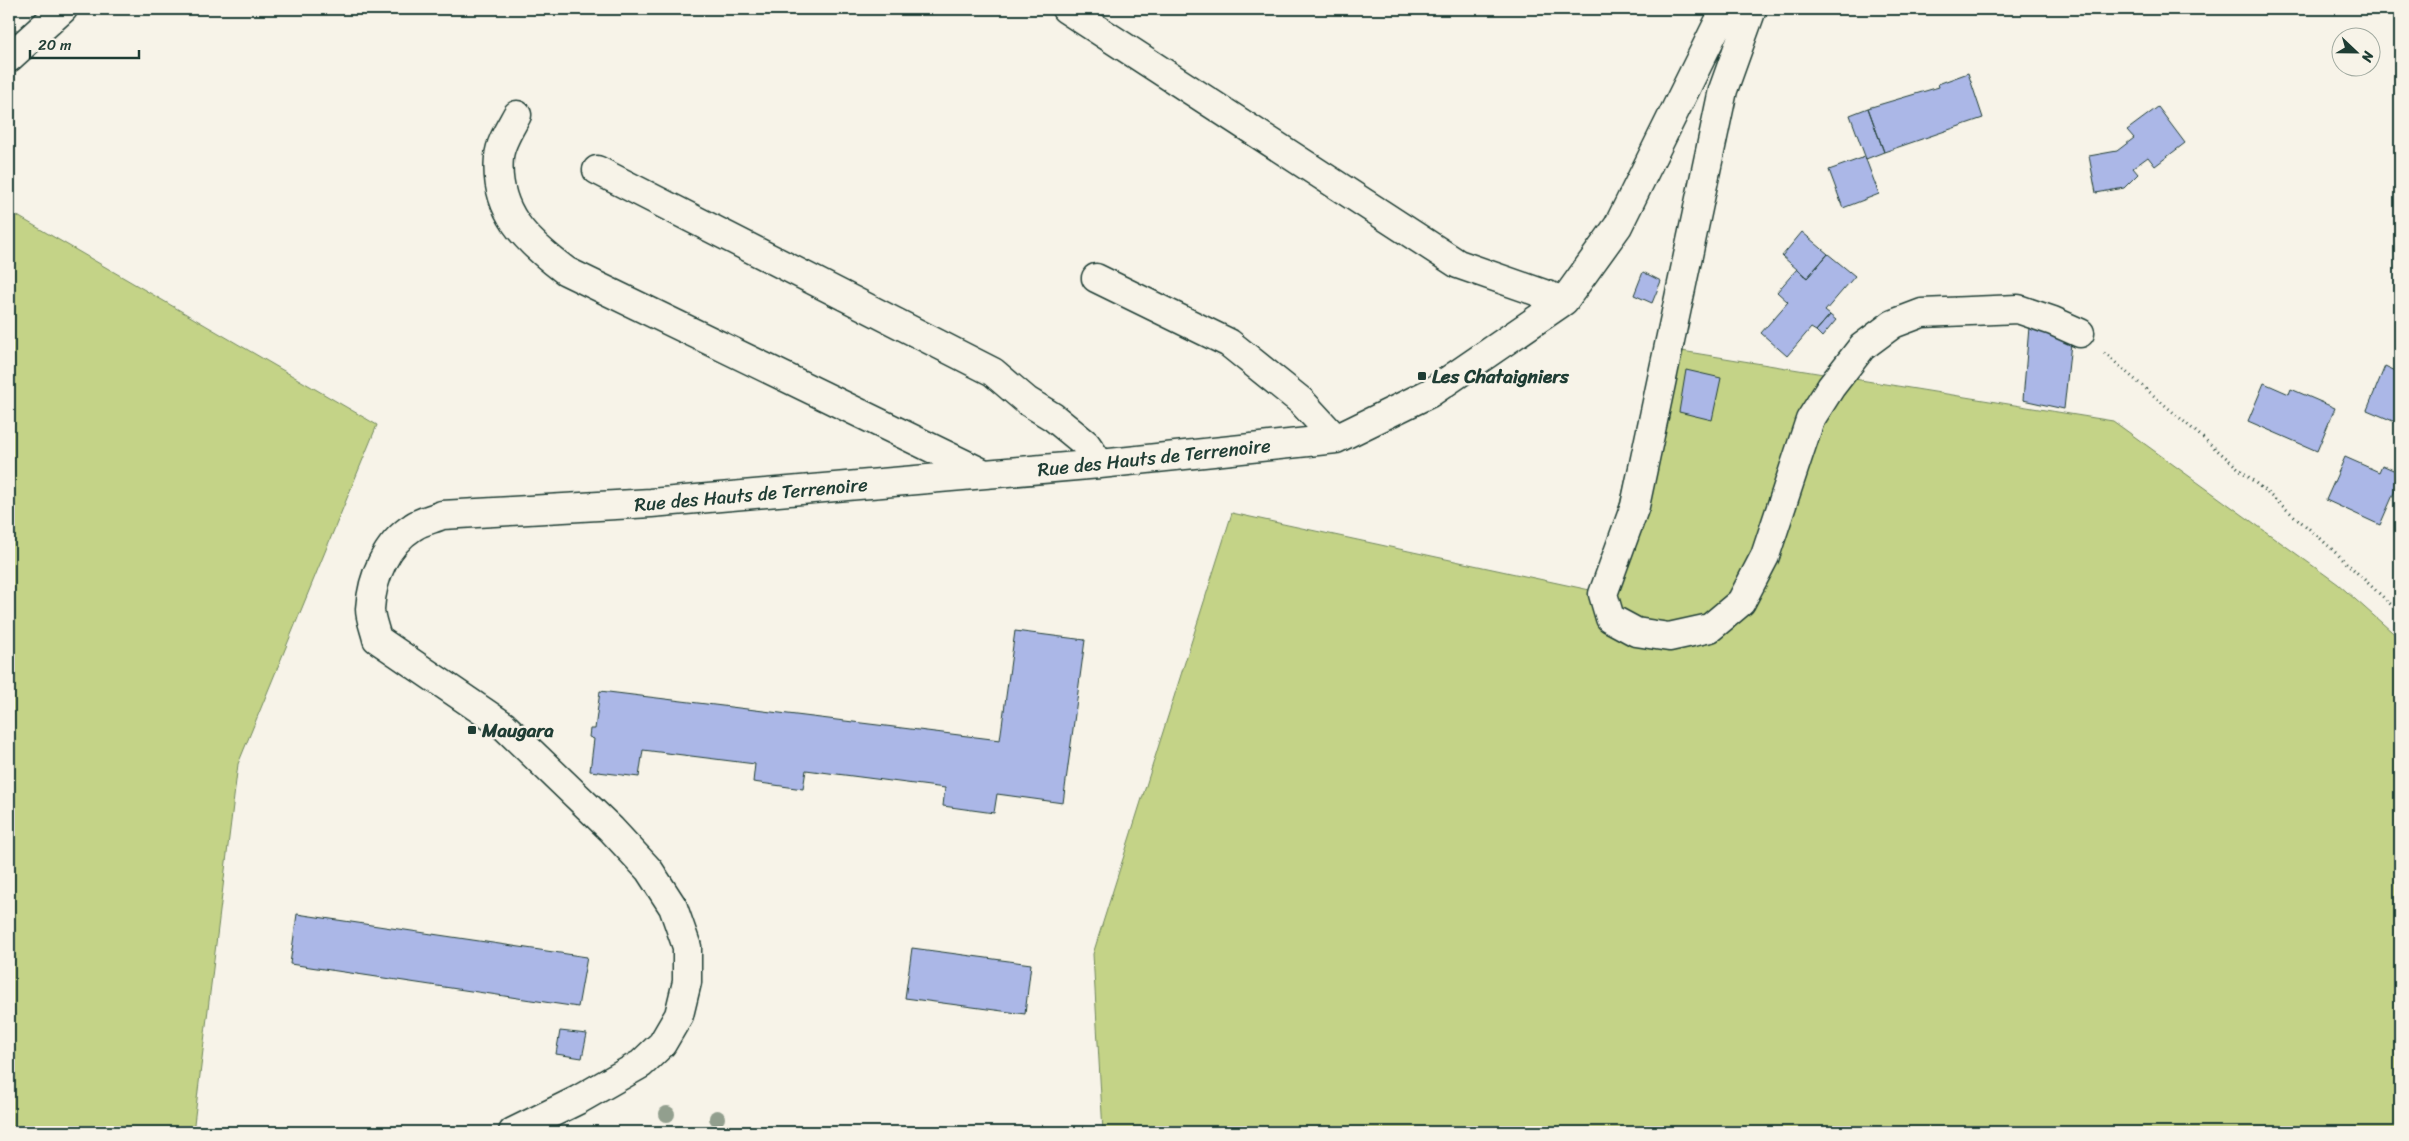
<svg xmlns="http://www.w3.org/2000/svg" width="2409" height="1141" font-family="Sriracha,sans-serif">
<rect width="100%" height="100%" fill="#f7f3e8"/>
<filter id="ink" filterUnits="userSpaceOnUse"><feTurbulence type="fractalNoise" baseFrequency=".02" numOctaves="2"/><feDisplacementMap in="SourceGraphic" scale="10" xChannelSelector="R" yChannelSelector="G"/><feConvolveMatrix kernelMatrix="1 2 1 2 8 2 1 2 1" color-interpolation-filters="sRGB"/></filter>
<g filter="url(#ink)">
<path fill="#c4d387" stroke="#72885e" d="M 9,211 L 377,425 L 238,764 L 193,1132 L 9,1132 Z
M 1657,347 L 2113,421 L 2338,584 L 2400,639 L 2400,1132 L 1103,1132 L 1093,954 L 1232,513 L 1599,592 Z"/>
<path fill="#abb7e7" stroke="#1f3d34" d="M 1968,73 L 1983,118 L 1884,152 L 1868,108 L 1939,87 L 1938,84 Z
M 2158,107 L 2185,143 L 2155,166 L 2148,157 L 2133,168 L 2138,174 L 2124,188 L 2096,193 L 2089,156 L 2117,151 L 2134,138 L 2127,130 Z
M 1868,108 L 1884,152 L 1866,159 L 1850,115 Z
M 1865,157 L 1879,194 L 1843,208 L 1829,170 Z
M 1802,232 L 1828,254 L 1807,278 L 1782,256 Z
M 1828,254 L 1855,276 L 1825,311 L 1830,315 L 1816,331 L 1811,328 L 1787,356 L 1761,333 L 1788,302 L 1777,292 L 1797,269 L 1807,278 Z
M 1643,272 L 1661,281 L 1652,303 L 1634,295 Z
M 1830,315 L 1836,320 L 1822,337 L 1816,331 Z
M 2029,327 L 2071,343 L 2064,409 L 2023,400 Z
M 2385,366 L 2400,373 L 2400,424 L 2367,410 Z
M 1686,370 L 1721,378 L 1712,420 L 1679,412 Z
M 2264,383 L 2289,394 L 2291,389 L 2335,408 L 2317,451 L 2248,421 Z
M 2345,457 L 2379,472 L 2382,465 L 2400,473 L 2400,479 L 2380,525 L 2326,500 Z
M 1015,631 L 1085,640 L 1063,803 L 997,794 L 994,813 L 943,806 L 945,788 L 806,770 L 803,789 L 753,782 L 755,764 L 643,750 L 639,777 L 590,771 L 594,739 L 589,737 L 590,729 L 595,729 L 600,691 L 1000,740 Z
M 297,914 L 587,957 L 578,1007 L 290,964 Z
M 912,948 L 1031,964 L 1025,1014 L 905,998 Z
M 560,1031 L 587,1034 L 582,1058 L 556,1054 Z"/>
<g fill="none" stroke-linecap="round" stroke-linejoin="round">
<g stroke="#1f3d34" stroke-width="31">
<path id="minor" d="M 1066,9 L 1458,264 L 1564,301
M 1752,9 L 1723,90 L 1635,506 L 1603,594 L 1610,618 L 1636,632 L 1669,637 L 1710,628 L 1741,602 L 1765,556 L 1810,420 L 1831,387 L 1862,347 L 1893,324 L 1922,313 L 2018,309 L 2053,321 L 2080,333
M 517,115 C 510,128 500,143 499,157 C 494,211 526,241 566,271 L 985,474
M 597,170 L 993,372 L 1027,401 L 1053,417 L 1086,444 L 1100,464
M 1096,278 L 1229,343 L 1301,401 L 1336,439
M 513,1132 L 578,1100 L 641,1064 L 662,1044 L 679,1015 L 687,982 L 687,947 L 673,907 L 649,870 L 611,829 L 503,725 L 377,639 C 375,630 370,618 370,609 C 372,577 386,544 413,527 C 421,521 433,519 442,515 L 651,503 L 1100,464 L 1336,439 L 1430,393 L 1564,301 L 1618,226 L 1725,9"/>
</g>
<g stroke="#1f3d34" stroke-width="31">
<path id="highway" d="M 9,58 L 63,9"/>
</g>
<path stroke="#1f3d34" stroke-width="3" stroke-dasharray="1 4" stroke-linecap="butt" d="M 2104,353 L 2321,539 L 2400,613"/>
<use href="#minor" stroke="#f7f3e8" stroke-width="28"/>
<use href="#highway" stroke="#f7f3e8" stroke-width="28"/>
</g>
<g fill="#929f8e">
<circle cx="667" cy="1114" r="8"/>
<circle cx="717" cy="1118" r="8"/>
</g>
</g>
<g fill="#1f3d34" stroke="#f7f3e8" stroke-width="2">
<rect x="1417" y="371" width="10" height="10" rx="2.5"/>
<rect x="467" y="725" width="10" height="10" rx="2.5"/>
</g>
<g text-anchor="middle" stroke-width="4.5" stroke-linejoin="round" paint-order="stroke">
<g font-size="19" font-weight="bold" fill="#1f3d34" stroke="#f7f3e8" text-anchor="start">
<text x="1432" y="383">Les Chataigniers</text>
<text x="482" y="737">Maugara</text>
</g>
<g font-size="19" fill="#1f3d34" stroke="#f7f3e8">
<text transform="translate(1154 457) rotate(-6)" y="7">Rue des Hauts de Terrenoire</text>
<text transform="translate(751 494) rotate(-5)" y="7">Rue des Hauts de Terrenoire</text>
</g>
</g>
<rect width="2409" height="1141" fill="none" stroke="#f7f3e8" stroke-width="30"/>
<rect x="15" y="15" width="2379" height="1111" fill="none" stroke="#1f3d34" stroke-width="2" filter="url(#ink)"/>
<g transform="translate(2356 52) rotate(112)"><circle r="24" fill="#f7f3e8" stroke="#a1aaa0"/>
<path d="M0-4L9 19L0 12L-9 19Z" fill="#1f3d34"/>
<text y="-8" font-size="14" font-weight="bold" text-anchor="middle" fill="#1f3d34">N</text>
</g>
<path d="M30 50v8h109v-8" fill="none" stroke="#1f3d34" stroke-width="2.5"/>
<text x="38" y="50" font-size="15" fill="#1f3d34" stroke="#f7f3e8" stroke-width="4" paint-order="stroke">20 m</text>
</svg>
